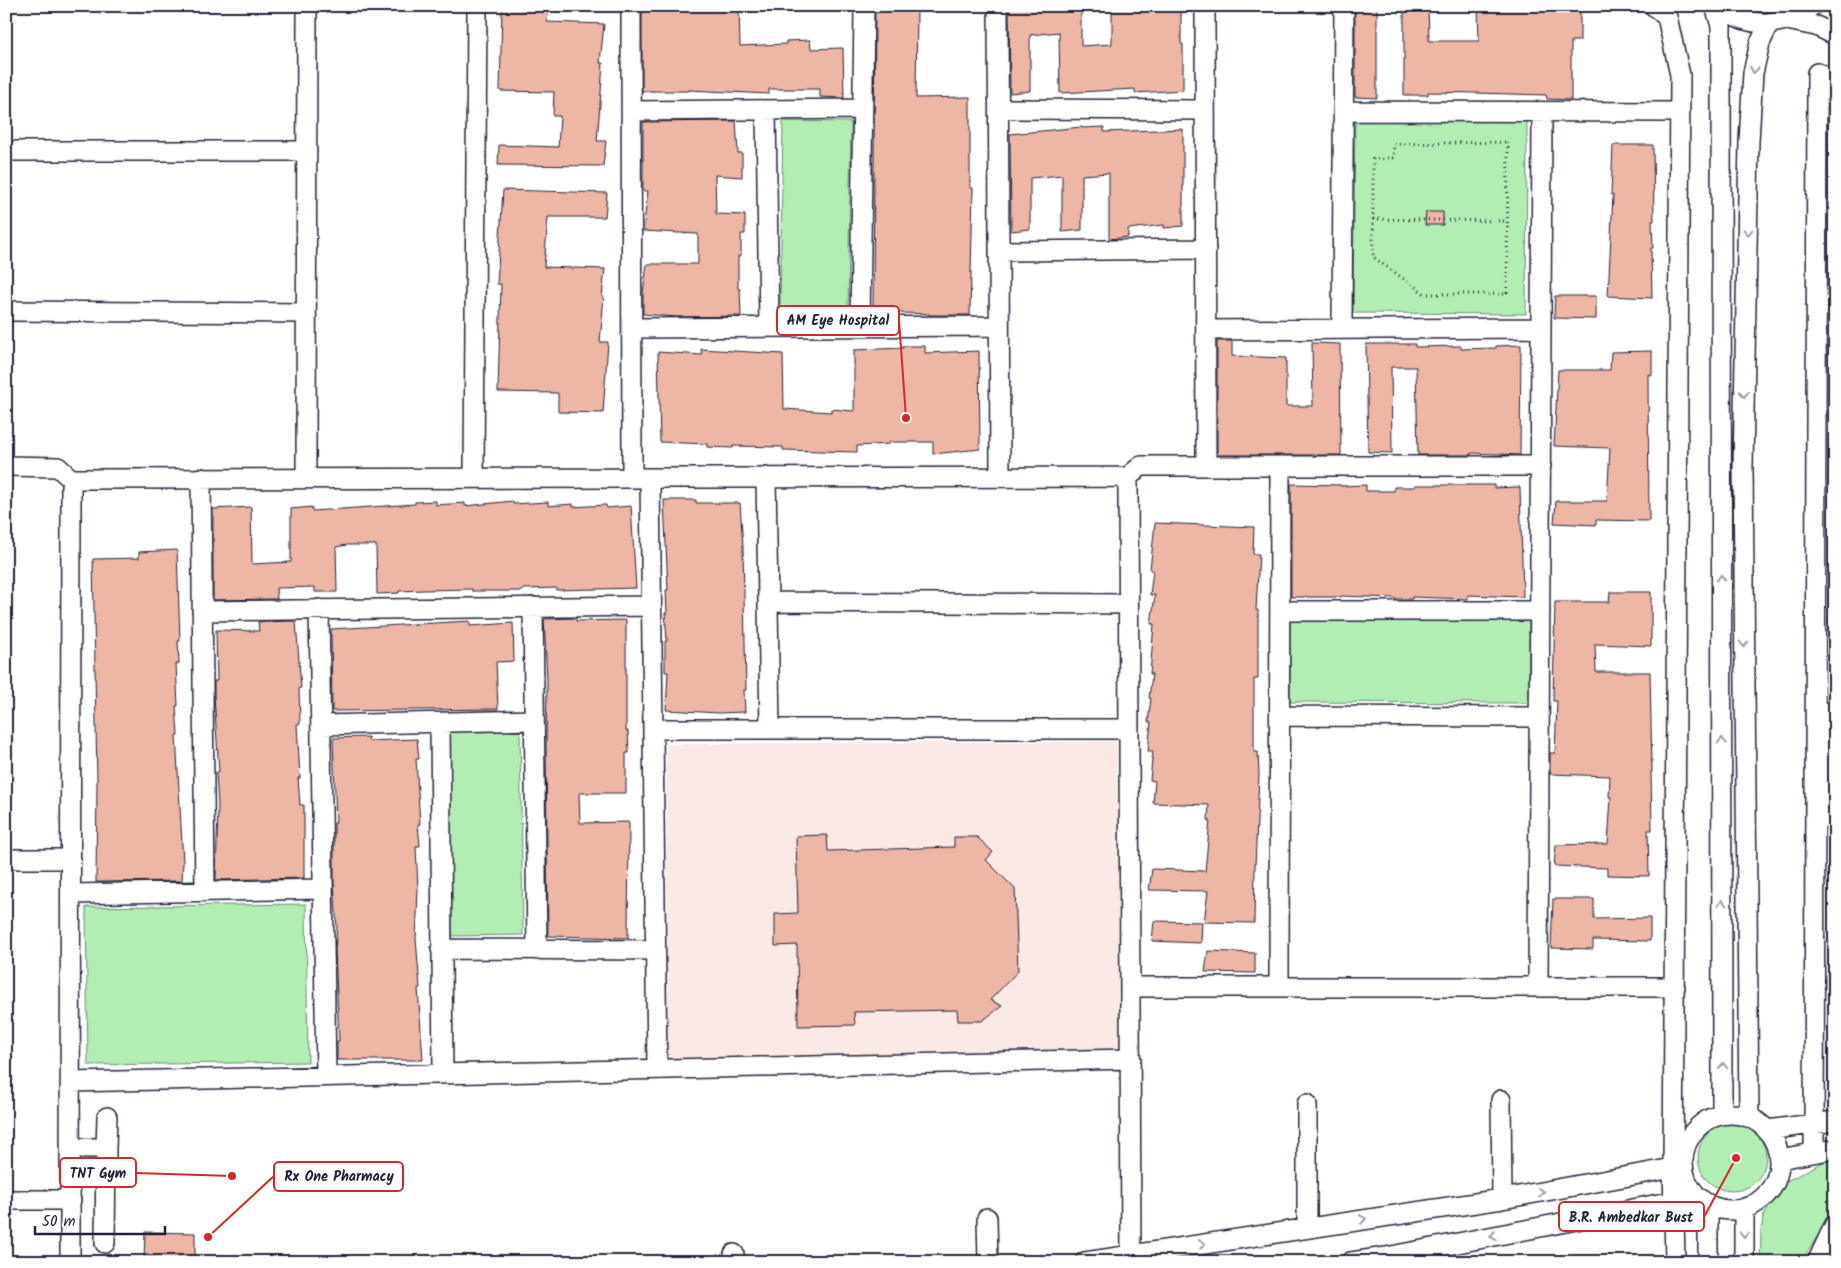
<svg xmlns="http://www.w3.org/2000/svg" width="1841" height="1268" font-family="Kalam,sans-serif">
<rect width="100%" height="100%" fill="#fff"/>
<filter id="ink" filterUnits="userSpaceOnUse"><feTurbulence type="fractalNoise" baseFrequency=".02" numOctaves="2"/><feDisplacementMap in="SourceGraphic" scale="10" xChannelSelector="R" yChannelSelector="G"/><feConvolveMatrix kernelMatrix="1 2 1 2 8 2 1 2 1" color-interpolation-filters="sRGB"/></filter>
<g filter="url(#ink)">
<path fill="#fae9e4" d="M 1117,741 L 1119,1057 L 668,1060 L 666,744 Z"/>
<path fill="#b2eeb3" stroke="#6a8877" d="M 1355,119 L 1527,121 L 1526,314 L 1353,313 Z
M 783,121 L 851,122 L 848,311 L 780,310 Z
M 1290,617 L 1529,618 L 1529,703 L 1290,702 Z
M 520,729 L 523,935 L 452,936 L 448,730 Z
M 306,904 L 308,1062 L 88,1065 L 86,907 Z
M1698 1157a34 34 0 1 1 68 0a34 34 0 1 1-68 0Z
M 1835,1159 L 1835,1214 L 1826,1223 L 1801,1262 L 1760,1262 L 1761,1233 L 1763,1217 L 1783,1183 L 1823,1162 Z"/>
<path fill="#eeb6a5" stroke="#22223b" d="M 642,6 L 739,6 L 740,46 L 786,44 L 786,41 L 810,40 L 811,49 L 843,48 L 844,98 L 820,97 L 820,89 L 769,89 L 769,94 L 689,90 L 689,91 L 642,91 Z
M 1009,6 L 1081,6 L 1081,46 L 1112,44 L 1112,6 L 1181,6 L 1181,44 L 1183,44 L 1183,90 L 1135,93 L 1135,89 L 1060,93 L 1059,32 L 1030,35 L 1030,91 L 1010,93 Z
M 1355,6 L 1377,6 L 1377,98 L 1355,97 Z
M 1404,6 L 1428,6 L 1429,41 L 1479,41 L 1478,6 L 1580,6 L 1580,41 L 1571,41 L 1571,100 L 1547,99 L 1546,95 L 1477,93 L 1428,92 L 1428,95 L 1404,95 Z
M 502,8 L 548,10 L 547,22 L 604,24 L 600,63 L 603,63 L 601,92 L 597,141 L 606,141 L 603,166 L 498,165 L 499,145 L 558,147 L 560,116 L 553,116 L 554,92 L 500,91 Z
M 917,8 L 916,98 L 970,97 L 970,188 L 973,188 L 970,315 L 929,315 L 929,314 L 873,312 L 875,9 Z
M 736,121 L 738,153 L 742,153 L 742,177 L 715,175 L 716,214 L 745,215 L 745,234 L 741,234 L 741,256 L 738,256 L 738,289 L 740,289 L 741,316 L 676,317 L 643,314 L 643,293 L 647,264 L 698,264 L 698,234 L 643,231 L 648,191 L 643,191 L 643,122 Z
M 1082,127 L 1082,128 L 1104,127 L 1104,132 L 1183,129 L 1183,226 L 1164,228 L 1164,225 L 1128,229 L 1128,237 L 1109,239 L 1109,173 L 1082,175 L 1082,230 L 1062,232 L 1062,175 L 1030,178 L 1030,229 L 1011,231 L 1010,134 Z
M 1613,145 L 1653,145 L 1654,221 L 1652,221 L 1653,248 L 1651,248 L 1652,298 L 1608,296 L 1613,195 L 1611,195 Z
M 503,190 L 607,193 L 605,217 L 548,217 L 544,267 L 605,269 L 602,297 L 604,297 L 600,342 L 608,342 L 603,413 L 558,412 L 558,393 L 498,392 L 501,284 L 497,284 Z
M 1426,212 L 1443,212 L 1443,225 L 1425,225 Z
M 1555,296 L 1596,296 L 1596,319 L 1554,318 Z
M 1217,341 L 1232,341 L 1232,356 L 1286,358 L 1286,406 L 1313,406 L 1312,343 L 1340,344 L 1341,455 L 1217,455 Z
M 1366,344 L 1415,344 L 1415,347 L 1461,346 L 1461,349 L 1496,348 L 1496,346 L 1521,345 L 1520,455 L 1471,453 L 1471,455 L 1418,455 L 1416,367 L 1391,367 L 1392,453 L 1368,452 Z
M 903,346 L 925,346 L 925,353 L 979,351 L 980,449 L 933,454 L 933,442 L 889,442 L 889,444 L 857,446 L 857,452 L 783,450 L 783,447 L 733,446 L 733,448 L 707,447 L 707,444 L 660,442 L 658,352 L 702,355 L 701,349 L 783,354 L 784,409 L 831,412 L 831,409 L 854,411 L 854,350 L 903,348 Z
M 1652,351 L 1652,375 L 1648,374 L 1649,521 L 1596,520 L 1596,525 L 1554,523 L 1556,501 L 1607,501 L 1610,448 L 1554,446 L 1558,370 L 1610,370 L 1611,352 Z
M 1291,484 L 1341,485 L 1341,486 L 1366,485 L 1366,491 L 1394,491 L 1394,487 L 1415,487 L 1415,485 L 1494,485 L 1494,488 L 1520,487 L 1523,597 L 1468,595 L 1468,599 L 1412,597 L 1412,599 L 1394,599 L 1394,598 L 1341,596 L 1341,597 L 1291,597 Z
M 664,500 L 696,500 L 696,503 L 740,503 L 743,547 L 746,690 L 744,690 L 745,712 L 719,713 L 666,710 L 668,672 L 665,672 L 665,641 L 667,641 L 665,613 L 667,613 L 666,590 L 668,590 Z
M 436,501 L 436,505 L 465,503 L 465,506 L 513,501 L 513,504 L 548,502 L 548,506 L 573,504 L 573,507 L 606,505 L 607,508 L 631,506 L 636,588 L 556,590 L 556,588 L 523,589 L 523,591 L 472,591 L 472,589 L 423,590 L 399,591 L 399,593 L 377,594 L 376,545 L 347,545 L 336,547 L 337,592 L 315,592 L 315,587 L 276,588 L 277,599 L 213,600 L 213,509 L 251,507 L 252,564 L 291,562 L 291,509 L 312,507 L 312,511 L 415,504 L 415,502 Z
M 1155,523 L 1254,527 L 1253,554 L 1259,554 L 1256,610 L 1258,610 L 1258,679 L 1254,679 L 1254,752 L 1258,752 L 1259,775 L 1255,867 L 1254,923 L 1204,922 L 1208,891 L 1149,890 L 1152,869 L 1205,871 L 1210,820 L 1208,820 L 1209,805 L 1153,803 L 1155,781 L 1150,780 L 1153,751 L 1148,751 L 1151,722 L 1148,722 L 1151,698 L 1149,698 L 1152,674 L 1150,674 L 1154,624 L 1151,624 L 1155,595 L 1150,595 L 1153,570 L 1150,570 Z
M 177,550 L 180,641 L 178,641 L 179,664 L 176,664 L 178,706 L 176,706 L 178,735 L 176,735 L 183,862 L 182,881 L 96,882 L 97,780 L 93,559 L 139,558 L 139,552 Z
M 1610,592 L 1651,592 L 1651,646 L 1595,644 L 1596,672 L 1650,672 L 1652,772 L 1651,772 L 1652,830 L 1648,830 L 1649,876 L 1607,875 L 1607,868 L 1554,866 L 1556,845 L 1608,844 L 1611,797 L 1609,797 L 1610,776 L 1550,774 L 1550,753 L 1555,753 L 1557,701 L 1553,701 L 1555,602 L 1609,602 Z
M 576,618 L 576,621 L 626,620 L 626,731 L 628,731 L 629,753 L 626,753 L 626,793 L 579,793 L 580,823 L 629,822 L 628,938 L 548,936 L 546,744 L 547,679 L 544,619 Z
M 296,621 L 301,688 L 299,688 L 300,724 L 297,724 L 300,778 L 298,778 L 300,805 L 304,805 L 304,878 L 216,880 L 218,805 L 216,772 L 219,772 L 214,695 L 214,681 L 217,681 L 216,630 L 259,631 L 258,622 Z
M 470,621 L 470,626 L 513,623 L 514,661 L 496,662 L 498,709 L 332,711 L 331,629 Z
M 368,737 L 369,741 L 417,739 L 419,759 L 416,759 L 420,824 L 418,824 L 420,846 L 416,846 L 418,890 L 416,939 L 420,988 L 418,988 L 423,1060 L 337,1060 L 337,1041 L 339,1041 L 335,949 L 337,928 L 334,883 L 334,823 L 336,823 L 333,738 Z
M 827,835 L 828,851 L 954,847 L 954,837 L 977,837 L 993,852 L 986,860 L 1015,889 L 1018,971 L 990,1000 L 1002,1006 L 982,1021 L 958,1021 L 957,1010 L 854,1012 L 855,1025 L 798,1026 L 797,945 L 775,946 L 775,914 L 798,913 L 796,836 Z
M 1553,899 L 1594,899 L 1594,919 L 1650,918 L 1650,941 L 1593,940 L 1593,949 L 1551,948 Z
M 1154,921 L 1202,922 L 1201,943 L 1152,941 Z
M 1208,951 L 1255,953 L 1255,973 L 1205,972 Z
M 145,1232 L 195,1233 L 195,1262 L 144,1262 Z"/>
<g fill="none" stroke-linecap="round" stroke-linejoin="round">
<g stroke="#22223b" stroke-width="22">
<path id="minor" d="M 631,6 L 632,478
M 998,6 L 1000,477
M 1205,6 L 1206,466
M 1654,6 L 1667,17 L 1680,75 L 1673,1168 L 1675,1262
M 1715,6 L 1721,26 L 1722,1114
M 1721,6 C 1748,30 1785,27 1812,6
M 1787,20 L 1816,26 L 1835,35
M 999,109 L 1205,110
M 766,110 L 769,327
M 631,111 L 863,109
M 1344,111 L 1680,112
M 6,151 L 307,151
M 999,251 L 1206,249
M 1816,306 L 1835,306
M 6,311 L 306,313
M 860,327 L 864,6
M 632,328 L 999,326
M 1342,329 L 1344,6
M 1206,330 L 1541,328
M 6,466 L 58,467 L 71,479 L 1128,477 L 1141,466 L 1541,466
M 766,477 L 770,729
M 1128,477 L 1131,1262
M 201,478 L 205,892
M 306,478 L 307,6
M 474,478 L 477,6
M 650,478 L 657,1069
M 768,602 L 1128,604
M 533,607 L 537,950
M 319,609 L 326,1076
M 202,611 L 651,606
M 1280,611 L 1540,611
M 1280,716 L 1539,717
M 440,723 L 443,1074
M 321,725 L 534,720
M 653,729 L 1129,729
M 1830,819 L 1828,712 L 1835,712
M 6,859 L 71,859
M 71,894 L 323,889
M 441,949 L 655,950
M 1130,987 L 1675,987
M 1279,987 L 1280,467
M 1538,987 L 1542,112
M 71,1082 L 1131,1059
M 1501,1100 L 1502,1199
M 1307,1104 L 1307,1228
M1683 1162a48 48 0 1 1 96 0a48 48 0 1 1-96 0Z
M 1749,1117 L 1743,468 L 1749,141 L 1753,73 L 1760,43 L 1769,24
M 1767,1130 L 1835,1121
M 72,1148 L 106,1148 L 105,1243
M 106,1148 L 107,1117
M 1814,1152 L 1817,73 L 1835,78
M 1779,1159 L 1835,1149
M 6,1200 L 71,1200
M 1708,1204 L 1708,1262
M 1744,1208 L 1744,1262
M 987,1218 L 988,1262
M 734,1254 L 734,1262
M 70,1262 L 71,479
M 1085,1262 L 1502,1199 L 1673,1168 L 1681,1161
M 1351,1262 L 1386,1257 L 1674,1201 L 1694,1192
M 1817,1262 L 1835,1224"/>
</g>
<path stroke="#22223b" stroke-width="3" stroke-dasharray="1 4" stroke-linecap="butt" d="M 1508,142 L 1507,294 L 1425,294 L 1373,257 L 1373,159 L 1393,158 L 1394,144 Z
M 1373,219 L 1508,221"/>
<use href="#minor" stroke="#fff" stroke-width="19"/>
</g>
<defs><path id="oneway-chevron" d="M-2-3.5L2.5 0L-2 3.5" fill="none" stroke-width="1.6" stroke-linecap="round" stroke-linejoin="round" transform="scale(1.25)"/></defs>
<g stroke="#9c9ca7">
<use href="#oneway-chevron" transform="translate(1754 70) rotate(100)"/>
<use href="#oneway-chevron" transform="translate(1748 232) rotate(91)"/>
<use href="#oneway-chevron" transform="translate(1744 394) rotate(91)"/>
<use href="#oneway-chevron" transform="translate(1721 578) rotate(-90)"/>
<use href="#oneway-chevron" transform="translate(1744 644) rotate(90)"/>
<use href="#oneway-chevron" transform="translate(1722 741) rotate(-90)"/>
<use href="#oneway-chevron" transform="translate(1722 903) rotate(-90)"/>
<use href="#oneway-chevron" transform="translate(1723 1066) rotate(-90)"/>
<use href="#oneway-chevron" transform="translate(1541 1192) rotate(-10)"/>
<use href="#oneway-chevron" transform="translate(1363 1219) rotate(-9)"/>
<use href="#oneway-chevron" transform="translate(1744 1235) rotate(90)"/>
<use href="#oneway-chevron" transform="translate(1493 1236) rotate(169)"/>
<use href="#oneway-chevron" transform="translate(1202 1244) rotate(-9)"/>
</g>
</g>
<path fill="none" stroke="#d62828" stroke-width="2" d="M906 418L899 320M232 1176L136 1173M208 1237L274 1176M1736 1158L1704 1217"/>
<g fill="#d62828" stroke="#fff" stroke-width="2">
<circle cx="906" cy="418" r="5"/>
<circle cx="232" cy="1176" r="5"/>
<circle cx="208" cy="1237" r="5"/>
<circle cx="1736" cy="1158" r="5"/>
</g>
<g fill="#fff" stroke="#d62828" stroke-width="2">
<rect x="777" y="306" width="122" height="29" rx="5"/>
<rect x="60" y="1158" width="76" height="29" rx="5"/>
<rect x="274" y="1162" width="129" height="29" rx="5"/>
<rect x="1559" y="1202" width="145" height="29" rx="5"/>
</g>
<g font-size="14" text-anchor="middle" font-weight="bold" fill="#22223b">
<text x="838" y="325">AM Eye Hospital</text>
<text x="98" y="1178">TNT Gym</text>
<text x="339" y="1181">Rx One Pharmacy</text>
<text x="1631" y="1222">B.R. Ambedkar Bust</text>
</g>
<rect width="1841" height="1268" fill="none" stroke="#fff" stroke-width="25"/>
<rect x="12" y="12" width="1816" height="1243" fill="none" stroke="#22223b" stroke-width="2" filter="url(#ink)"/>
<path d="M35 1226v8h130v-8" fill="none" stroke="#22223b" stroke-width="2.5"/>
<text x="42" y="1226" font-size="15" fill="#22223b" stroke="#ffffff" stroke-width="4" paint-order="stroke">50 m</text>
</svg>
